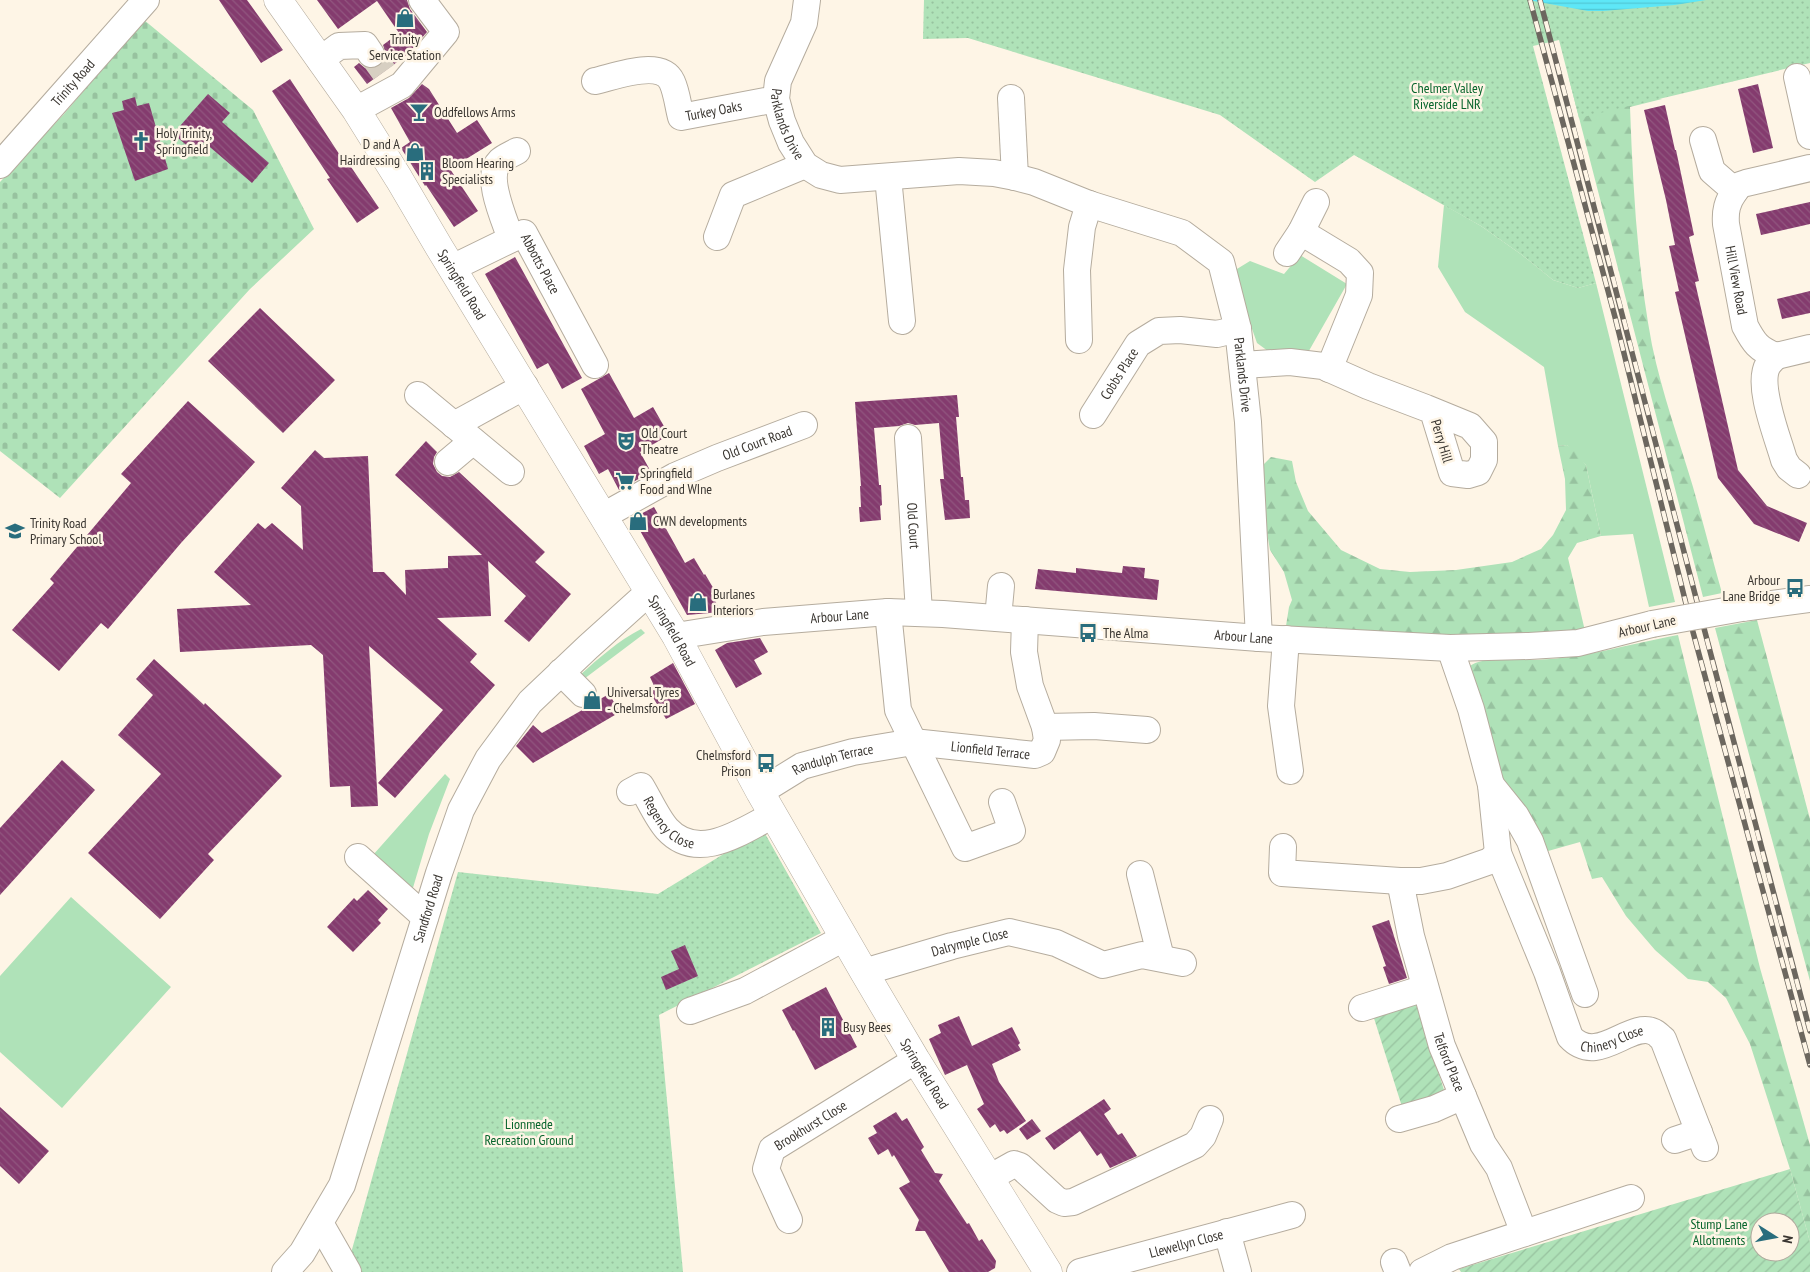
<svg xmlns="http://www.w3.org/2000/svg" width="1810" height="1272" font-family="'PT Sans Narrow',sans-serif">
<defs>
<pattern id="forest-firs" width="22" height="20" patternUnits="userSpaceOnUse" patternTransform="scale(1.25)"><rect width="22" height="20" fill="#afe2b8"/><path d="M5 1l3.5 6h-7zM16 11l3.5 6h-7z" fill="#97c29f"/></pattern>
<pattern id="cemetery-stones" width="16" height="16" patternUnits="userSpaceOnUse" patternTransform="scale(1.25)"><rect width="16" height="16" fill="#afe2b8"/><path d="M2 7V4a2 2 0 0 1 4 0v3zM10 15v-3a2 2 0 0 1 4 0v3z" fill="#97c29f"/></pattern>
<pattern id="park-dots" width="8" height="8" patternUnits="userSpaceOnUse" patternTransform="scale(1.25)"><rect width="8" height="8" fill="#afe2b8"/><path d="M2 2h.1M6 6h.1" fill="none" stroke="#97c29f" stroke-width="1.8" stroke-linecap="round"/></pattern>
<pattern id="garden-furrows" width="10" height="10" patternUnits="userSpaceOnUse" patternTransform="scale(1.25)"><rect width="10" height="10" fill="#afe2b8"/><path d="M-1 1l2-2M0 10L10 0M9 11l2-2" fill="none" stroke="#97c29f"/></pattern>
<pattern id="water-rules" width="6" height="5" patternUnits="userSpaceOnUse" patternTransform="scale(1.25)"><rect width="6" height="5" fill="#5ee7f7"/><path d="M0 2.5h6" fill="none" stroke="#52c7d4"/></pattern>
<pattern id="building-back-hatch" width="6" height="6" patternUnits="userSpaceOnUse" patternTransform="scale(1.25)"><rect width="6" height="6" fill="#843b6e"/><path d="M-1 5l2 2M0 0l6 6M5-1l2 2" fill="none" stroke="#91567f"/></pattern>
</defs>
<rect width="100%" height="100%" fill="#fef5e6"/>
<path fill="#afe2b8" d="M 1444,205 L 1481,226 L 1522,255 L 1553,280 L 1578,288 L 1596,283 L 1675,602 L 1649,607 L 1633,534 L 1601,536 L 1586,465 L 1567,445 L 1558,446 L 1544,367 L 1465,312 L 1438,267 Z
M 1300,255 L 1347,284 L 1306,356 L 1272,354 L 1257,343 L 1232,272 L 1250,261 L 1284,274 Z
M 641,629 L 645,633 L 580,682 L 580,675 C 599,658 618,641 641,629 Z
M 445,774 L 450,779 L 429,834 L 412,891 L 373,855 Z
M 71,897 L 171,987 L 62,1108 L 0,1052 L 0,976 Z"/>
<path fill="url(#forest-firs)" d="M 1569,79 L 1662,99 L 1630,107 C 1633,187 1637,266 1652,345 C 1662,393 1679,440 1693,487 C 1703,522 1712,558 1722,593 L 1703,597 Z
M 1567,445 L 1575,451 L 1586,465 L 1601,536 L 1577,543 L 1568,558 L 1585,631 L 1454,637 L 1286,626 L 1289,607 L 1292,600 L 1284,572 L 1270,550 L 1265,521 L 1262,466 L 1271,457 L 1292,461 L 1296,482 L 1308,511 L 1341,550 L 1380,569 L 1410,572 L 1456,570 L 1512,562 L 1541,549 L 1553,535 L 1566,510 L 1565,479 L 1558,446 Z
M 1757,620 L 1810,819 L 1810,981 L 1715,628 Z
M 1678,635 L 1760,968 L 1810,1145 L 1810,1242 L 1790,1169 L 1750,1044 L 1726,998 L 1708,982 L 1688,979 L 1655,950 L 1626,916 L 1602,877 L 1592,879 L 1580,842 L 1541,853 L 1496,774 L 1469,667 C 1481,656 1512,660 1528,660 C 1579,660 1628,644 1678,635 Z"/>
<path fill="url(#cemetery-stones)" d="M 144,20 L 253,110 L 314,229 L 250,289 L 60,498 L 0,451 L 0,182 L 64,114 Z"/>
<path fill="url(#park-dots)" d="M 924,0 L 1810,0 L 1810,63 L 1579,118 L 1559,40 L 1533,46 L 1596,283 L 1578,288 L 1553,280 L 1522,255 L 1481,226 L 1354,155 L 1315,182 L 1220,115 L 968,38 L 923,39 Z
M 763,830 L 821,933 L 659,1015 L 683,1272 L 358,1272 L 351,1253 L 458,872 L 658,894 Z"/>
<path fill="url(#garden-furrows)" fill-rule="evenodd" d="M 1414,998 L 1447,1099 L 1404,1113 L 1372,1012 Z
M 1790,1169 L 1810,1242 L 1810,1272 L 1461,1272 L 1459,1269 ZM 1760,1222 L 1790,1222 L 1790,1252 L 1760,1252 Z"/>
<path fill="url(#water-rules)" d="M 1528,0 L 1706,0 L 1675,5 L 1603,11 L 1588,11 Z"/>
<path fill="url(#building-back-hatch)" d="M 219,0 L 247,0 L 283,50 L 261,63 Z
M 317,0 L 407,0 L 410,9 L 427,32 L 408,54 L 367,84 L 354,67 L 359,63 L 365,68 L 371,69 L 380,66 L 384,61 L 386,54 L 383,45 L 399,33 L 377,1 L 338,29 Z
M 290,79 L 347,166 L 349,164 L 379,208 L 357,223 L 327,179 L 330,178 L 272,91 Z
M 422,84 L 429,89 L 457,133 L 477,120 L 492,143 L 450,169 L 478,211 L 454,227 L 426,185 L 425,186 L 401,148 L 410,142 L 391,108 L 409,98 Z
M 1758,84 L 1773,148 L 1753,153 L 1738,89 Z
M 208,94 L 230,113 L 222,122 L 269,163 L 252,183 L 204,142 L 195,152 L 173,134 Z
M 135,97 L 137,106 L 149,103 L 168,169 L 135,181 L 112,113 L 124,110 L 122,101 Z
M 1665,105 L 1675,150 L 1676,150 L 1694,235 L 1689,237 L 1699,281 L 1695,282 L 1738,470 L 1767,506 L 1807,523 L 1799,542 L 1754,524 L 1718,478 L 1675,292 L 1679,291 L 1669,246 L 1675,245 L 1666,200 L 1644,110 Z
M 1810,202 L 1810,224 L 1761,235 L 1756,214 Z
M 515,257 L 582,378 L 562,389 L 548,363 L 537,369 L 485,274 Z
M 1810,291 L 1810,313 L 1782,319 L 1777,299 Z
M 260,308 L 335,380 L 283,433 L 208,361 Z
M 609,373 L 634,418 L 653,407 L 669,435 L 640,452 L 651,472 L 619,490 L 608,469 L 599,474 L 584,446 L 605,434 L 581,389 Z
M 957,395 L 959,417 L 956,417 L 961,477 L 963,477 L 965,500 L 969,500 L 970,518 L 945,520 L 940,479 L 944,479 L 939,423 L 915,425 L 908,423 L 899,426 L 874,428 L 879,485 L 881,485 L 882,505 L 880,506 L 881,520 L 860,522 L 859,507 L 861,507 L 860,486 L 861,486 L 855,402 Z
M 188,401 L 255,462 L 181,543 L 108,629 L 101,623 L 59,671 L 12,630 L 54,583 L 50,579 L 131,483 L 121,474 Z
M 426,441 L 437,452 L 434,457 L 433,464 L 437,472 L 442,476 L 450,477 L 459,472 L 545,552 L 535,562 L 571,594 L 529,642 L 504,621 L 526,596 L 488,561 L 491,616 L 437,618 L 477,654 L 470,662 L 495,685 L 395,798 L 378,783 L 443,710 L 369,646 L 378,806 L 351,807 L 350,786 L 330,787 L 323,655 L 311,645 L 180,652 L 177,609 L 251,605 L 214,572 L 258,523 L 265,529 L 272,523 L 303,550 L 301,506 L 281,488 L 315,450 L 324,458 L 368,456 L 373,572 L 384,572 L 406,595 L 405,570 L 448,568 L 448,556 L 482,555 L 395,475 Z
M 654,507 L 685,563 L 694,558 L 704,575 L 705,574 L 715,591 L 711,593 L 721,612 L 687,615 L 633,518 Z
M 1123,566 L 1145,568 L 1144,578 L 1159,580 L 1157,600 L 1035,589 L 1038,569 L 1076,573 L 1076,568 L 1122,573 Z
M 760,638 L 768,652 L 754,660 L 762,674 L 736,688 L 715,650 L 727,643 Z
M 154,659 L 204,705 L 205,703 L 282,776 L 208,854 L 214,860 L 160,919 L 88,853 L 161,774 L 118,735 L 153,695 L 136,679 Z
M 673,663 L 695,704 L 666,719 L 649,691 L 655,688 L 650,677 Z
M 609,694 L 620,712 L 533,763 L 516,746 L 533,725 L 542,733 L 584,709 L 593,705 L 595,702 Z
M 62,760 L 95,790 L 0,895 L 0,828 Z
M 368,890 L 388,909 L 378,920 L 381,923 L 353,952 L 327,927 L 354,898 L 357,901 Z
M 1389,920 L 1407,978 L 1389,984 L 1383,967 L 1386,966 L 1372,926 Z
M 685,945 L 698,976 L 666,990 L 661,977 L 679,969 L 671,951 Z
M 826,987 L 857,1047 L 815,1070 L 794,1030 L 793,1031 L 782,1010 Z
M 959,1016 L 972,1046 L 1012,1027 L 1020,1043 L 1018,1045 L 1021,1050 L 992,1064 L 999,1082 L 1026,1121 L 1007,1134 L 1004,1130 L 1000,1132 L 995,1124 L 990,1128 L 977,1109 L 984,1104 L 967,1065 L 945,1075 L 929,1039 L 941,1033 L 938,1025 Z
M 1104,1099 L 1111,1109 L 1104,1114 L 1118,1135 L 1122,1133 L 1137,1156 L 1110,1168 L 1101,1153 L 1097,1156 L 1080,1131 L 1054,1150 L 1045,1138 Z
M 0,1107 L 49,1151 L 19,1184 L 0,1166 Z
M 896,1112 L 902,1121 L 907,1118 L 924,1147 L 921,1150 L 935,1173 L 943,1174 L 939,1181 L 967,1224 L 969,1223 L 979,1241 L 982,1239 L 996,1261 L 995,1268 L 988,1272 L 949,1272 L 925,1231 L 915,1231 L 919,1220 L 899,1188 L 910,1182 L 894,1155 L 892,1157 L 888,1149 L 878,1155 L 868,1138 L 877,1133 L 873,1126 Z
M 1032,1119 L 1041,1131 L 1027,1140 L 1019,1129 Z"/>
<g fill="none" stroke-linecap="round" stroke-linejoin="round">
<path stroke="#d7cfc2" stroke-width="26" stroke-dasharray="26 13" stroke-linecap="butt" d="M 371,54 L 384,72"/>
<g stroke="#b5ac9e" stroke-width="28">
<g id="minor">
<path id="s1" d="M 807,0 L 804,23 L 778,81 L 776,99 L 782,121 L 791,143 L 805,165 L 821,175 L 840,180 L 959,171 L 994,173 L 1015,177 L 1034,182 L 1089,204 L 1182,233 L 1221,262 L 1238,329 L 1248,422 L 1259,638"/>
<path d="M 320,60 L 339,46 L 365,45 L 371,54"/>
<path d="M 1797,77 L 1810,136"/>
<path id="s2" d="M 595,81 C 614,77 661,58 672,82 C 677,93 678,106 681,117 L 776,99"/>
<path d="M 1011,98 L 1015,177"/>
<path d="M 356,110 L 402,85 L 446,32 L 422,0"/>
<path id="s3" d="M 1703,140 L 1712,171 L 1735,191 C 1727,202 1725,211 1726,224 L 1745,326 C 1754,343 1758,349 1776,356 C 1773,359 1770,362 1768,365 C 1756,385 1778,438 1784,460 L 1789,468 L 1798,475"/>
<path id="s4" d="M 0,165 L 146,0"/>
<path d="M 888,177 L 902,321"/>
<path d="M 1735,191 L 1740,185 L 1746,183 L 1810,168"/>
<path d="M 1301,232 L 1349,261 L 1360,273 L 1359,295 L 1329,369"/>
<path d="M 717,237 L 733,195 L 805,165"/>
<path d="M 511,239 C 505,221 484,176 500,161 C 504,157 512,154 517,151"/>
<path d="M 1287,253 L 1301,232 L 1316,202"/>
<path id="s5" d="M 452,268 L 524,233 L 595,365"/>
<path d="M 1079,340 L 1077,270 L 1082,227 L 1089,204"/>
<path d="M 1776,356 L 1810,348"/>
<path d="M 1242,365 L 1290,362 L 1323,366 L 1368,386 L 1426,408 L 1470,426 L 1484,442 L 1484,460 L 1478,472 L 1468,475 L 1452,473 L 1433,411"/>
<path d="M 418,395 L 511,472"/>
<path id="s6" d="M 1093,415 L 1138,344 L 1159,331 L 1180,330 L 1217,334 L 1238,329"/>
<path d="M 454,425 L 525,386"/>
<path id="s7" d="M 908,438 L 919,612"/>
<path d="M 448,462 L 473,441"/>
<path id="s8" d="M 603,516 L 675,476 L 717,458 L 804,425"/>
<path d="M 1742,608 L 1810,599"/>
<path d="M 888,612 L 898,710 L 965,848 L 1012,831 L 1002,802"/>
<path d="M 998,618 L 1001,586"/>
<path id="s9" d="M 676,636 L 763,622 L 888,612 L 943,614 L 1259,638 L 1450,648 L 1529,646 L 1578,643 L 1652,624"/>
<path d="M 1286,639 L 1281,706 L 1290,771"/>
<path d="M 561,672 L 583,694"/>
<path d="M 1045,727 L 1094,726 L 1147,730"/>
<path d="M 1491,785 L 1516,816 L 1530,841 L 1585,994"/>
<path id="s10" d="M 630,792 L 641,786 C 649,799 657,818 667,829 C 698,863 742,831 773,815"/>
<path id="s11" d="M 760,792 L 802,766 L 853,752 L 913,742 L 1035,755 L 1042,752 L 1047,740 L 1045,727 L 1030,686 L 1024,652 L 1025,620"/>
<path d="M 1283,847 L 1282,873 L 1400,881 L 1421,881 L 1447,876 L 1490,861 L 1498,853 L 1491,785 L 1471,709 L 1450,648"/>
<path id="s12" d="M 1498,853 L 1547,972 L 1570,1037 C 1598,1067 1630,1020 1654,1032 C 1657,1033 1660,1037 1663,1039 L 1705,1148"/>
<path d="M 358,857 L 425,917"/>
<path d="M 1140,874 L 1161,958"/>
<path id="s13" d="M 1400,881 L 1411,936 L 1442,1046 L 1483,1144 L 1499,1168 L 1524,1233"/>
<path id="s14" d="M 864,972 L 952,946 L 1009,932 L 1056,943 L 1103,965 L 1142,955 L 1183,963"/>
<path d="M 1362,1008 L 1425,988"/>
<path d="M 690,1011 L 745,991 L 844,938"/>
<path d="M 1399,1119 L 1434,1109 L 1463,1096"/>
<path d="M 1675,1140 L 1699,1132"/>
<path d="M 989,1178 L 1014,1164 L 1020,1166 L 1057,1200 L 1064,1203 L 1073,1202 L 1195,1145 L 1203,1136 L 1210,1119"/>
<path id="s15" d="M 789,1220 L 766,1169 L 772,1149 L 916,1060"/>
<path d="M 320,1223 L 348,1272"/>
<path d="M 1227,1232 L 1238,1272"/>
<path d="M 1394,1262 L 1398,1272"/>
<path id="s16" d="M 285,1272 L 302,1253 L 342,1185 L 439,873 L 461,810 L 488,759 L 530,702 L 588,647 L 649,592"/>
<path id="s17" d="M 1080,1272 L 1292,1215"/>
<path d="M 1422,1272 L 1452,1257 L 1631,1198"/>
</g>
</g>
<g stroke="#b5ac9e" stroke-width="29">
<g id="major">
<path id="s18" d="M 278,0 L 356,110 L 399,179 L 439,247 L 603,516 L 676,636 L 760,792 L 864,972 L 916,1060 L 1048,1272"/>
</g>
</g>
<use href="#minor" stroke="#fff" stroke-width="26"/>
<use href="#major" stroke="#fff" stroke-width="28"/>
<g stroke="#6c675f" stroke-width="5.5">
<path id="rail" d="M 1530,0 L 1615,317 L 1693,632 L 1810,1065
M 1540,0 C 1631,343 1718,688 1810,1031"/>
</g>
<use href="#rail" stroke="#fef5e6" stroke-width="4" stroke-dasharray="11" stroke-linecap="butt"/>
<g stroke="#b5ac9e" stroke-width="28" stroke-linecap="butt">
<path id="minor-bridge" d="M 1652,624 L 1742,608"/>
</g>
<use href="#minor-bridge" stroke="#fff" stroke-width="26"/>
</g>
<defs>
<g id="shop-bare" transform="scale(1.5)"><path d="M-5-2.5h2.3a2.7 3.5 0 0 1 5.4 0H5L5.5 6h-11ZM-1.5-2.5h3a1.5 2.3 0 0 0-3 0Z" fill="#296d7d" stroke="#fef5e6" stroke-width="2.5" paint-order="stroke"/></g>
<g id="bar-bare" transform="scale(1.5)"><path d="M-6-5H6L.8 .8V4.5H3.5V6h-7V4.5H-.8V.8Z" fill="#296d7d" stroke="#fef5e6" stroke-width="2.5" paint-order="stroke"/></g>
<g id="church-bare" transform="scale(1.5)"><path d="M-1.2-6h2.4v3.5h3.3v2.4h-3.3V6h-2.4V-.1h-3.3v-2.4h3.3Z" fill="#296d7d" stroke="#fef5e6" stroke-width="2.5" paint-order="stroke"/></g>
<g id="building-bare" transform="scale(1.5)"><path d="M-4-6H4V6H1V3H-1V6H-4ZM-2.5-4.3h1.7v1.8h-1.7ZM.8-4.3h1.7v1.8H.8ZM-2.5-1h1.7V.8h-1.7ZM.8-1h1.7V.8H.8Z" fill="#296d7d" stroke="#fef5e6" stroke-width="2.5" paint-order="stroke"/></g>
<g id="theatre-bare" transform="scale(1.5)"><path d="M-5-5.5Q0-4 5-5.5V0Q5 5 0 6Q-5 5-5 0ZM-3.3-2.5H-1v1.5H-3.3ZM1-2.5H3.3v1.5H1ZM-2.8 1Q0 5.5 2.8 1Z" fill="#296d7d" stroke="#fef5e6" stroke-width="2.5" paint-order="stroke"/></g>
<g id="supermarket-bare" transform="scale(1.5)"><path d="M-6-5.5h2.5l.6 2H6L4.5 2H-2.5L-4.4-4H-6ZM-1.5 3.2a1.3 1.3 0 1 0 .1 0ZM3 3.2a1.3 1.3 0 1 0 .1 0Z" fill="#296d7d" stroke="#fef5e6" stroke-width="2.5" paint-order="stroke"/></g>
<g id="school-bare" transform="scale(1.5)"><path d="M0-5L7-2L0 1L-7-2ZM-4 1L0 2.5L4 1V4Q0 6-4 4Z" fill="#296d7d" stroke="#fef5e6" stroke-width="2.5" paint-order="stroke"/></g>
<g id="bus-bare" transform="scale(1.5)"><path d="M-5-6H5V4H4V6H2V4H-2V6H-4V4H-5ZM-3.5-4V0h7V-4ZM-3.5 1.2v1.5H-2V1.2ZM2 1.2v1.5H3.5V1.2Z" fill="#296d7d" stroke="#fef5e6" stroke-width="2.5" paint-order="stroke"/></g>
</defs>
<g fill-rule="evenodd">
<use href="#shop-bare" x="405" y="18"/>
<use href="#bar-bare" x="419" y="112"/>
<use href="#church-bare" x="141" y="141"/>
<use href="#shop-bare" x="415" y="152"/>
<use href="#building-bare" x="427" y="171"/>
<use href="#theatre-bare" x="626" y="441"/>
<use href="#supermarket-bare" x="625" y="481"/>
<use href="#shop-bare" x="638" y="521"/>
<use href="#school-bare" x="15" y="531"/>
<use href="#bus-bare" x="1795" y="588"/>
<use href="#shop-bare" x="698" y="602"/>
<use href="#bus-bare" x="1088" y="633"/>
<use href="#shop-bare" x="592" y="700"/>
<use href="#bus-bare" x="766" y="763"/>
<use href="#building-bare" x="828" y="1027"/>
</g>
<g text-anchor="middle" stroke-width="5" stroke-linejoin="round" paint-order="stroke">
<g font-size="14" fill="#3a3631" stroke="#fef5e6" text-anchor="start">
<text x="405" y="44" text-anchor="middle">Trinity<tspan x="405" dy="16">Service Station</tspan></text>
<text x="434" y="117">Oddfellows Arms</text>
<text x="156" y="138">Holy Trinity,<tspan x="156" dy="16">Springfield</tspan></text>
<text x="400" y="149" text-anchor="end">D and A<tspan x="400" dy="16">Hairdressing</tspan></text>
<text x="442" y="168">Bloom Hearing<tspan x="442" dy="16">Specialists</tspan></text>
<text x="641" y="438">Old Court<tspan x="641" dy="16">Theatre</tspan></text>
<text x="640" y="478">Springfield<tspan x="640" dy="16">Food and WIne</tspan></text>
<text x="653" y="526">CWN developments</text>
<text x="30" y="528">Trinity Road<tspan x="30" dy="16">Primary School</tspan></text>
<text x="1780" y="585" text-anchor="end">Arbour<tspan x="1780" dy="16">Lane Bridge</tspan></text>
<text x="713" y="599">Burlanes<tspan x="713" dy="16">Interiors</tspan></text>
<text x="1103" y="638">The Alma</text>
<text x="607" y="697">Universal Tyres<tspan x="607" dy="16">- Chelmsford</tspan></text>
<text x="751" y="760" text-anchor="end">Chelmsford<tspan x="751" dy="16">Prison</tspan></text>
<text x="843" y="1032">Busy Bees</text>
</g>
<g font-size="14" fill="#3a3631" stroke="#fef5e6">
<text dy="5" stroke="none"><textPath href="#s4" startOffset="110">Trinity Road</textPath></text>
<text dy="5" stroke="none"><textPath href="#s2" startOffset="152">Turkey Oaks</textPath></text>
<text dy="5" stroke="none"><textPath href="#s1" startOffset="132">Parklands Drive</textPath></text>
<text dy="5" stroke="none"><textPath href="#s5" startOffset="115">Abbotts Place</textPath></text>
<text dy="5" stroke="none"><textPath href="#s3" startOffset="155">Hill View Road</textPath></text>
<text dy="5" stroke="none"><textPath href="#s18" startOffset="339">Springfield Road</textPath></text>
<text dy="5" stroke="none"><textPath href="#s6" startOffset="49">Cobbs Place</textPath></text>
<text dy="5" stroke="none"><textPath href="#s1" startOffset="732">Parklands Drive</textPath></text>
<text transform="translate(1442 441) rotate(73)" y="5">Perry Hill</text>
<text dy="5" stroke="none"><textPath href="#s8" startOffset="171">Old Court Road</textPath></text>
<text dy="5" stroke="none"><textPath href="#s7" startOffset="88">Old Court</textPath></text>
<text dy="5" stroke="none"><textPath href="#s9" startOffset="165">Arbour Lane</textPath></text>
<text transform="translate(1647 626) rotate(-13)" y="5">Arbour Lane</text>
<text dy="5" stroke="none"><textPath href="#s18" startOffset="744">Springfield Road</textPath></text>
<text dy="5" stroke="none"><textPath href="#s9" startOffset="570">Arbour Lane</textPath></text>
<text dy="5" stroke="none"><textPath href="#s11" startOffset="241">Lionfield Terrace</textPath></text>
<text dy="5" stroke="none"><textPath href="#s11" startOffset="81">Randulph Terrace</textPath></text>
<text dy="5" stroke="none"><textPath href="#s10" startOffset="60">Regency Close</textPath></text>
<text dy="5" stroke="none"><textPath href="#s16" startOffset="394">Sandford Road</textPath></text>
<text dy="5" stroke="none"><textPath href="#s14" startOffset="110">Dalrymple Close</textPath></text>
<text dy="5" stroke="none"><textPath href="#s12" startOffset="244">Chinery Close</textPath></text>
<text dy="5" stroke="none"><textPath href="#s13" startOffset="188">Telford Place</textPath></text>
<text dy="5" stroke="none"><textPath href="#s18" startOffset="1254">Springfield Road</textPath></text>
<text dy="5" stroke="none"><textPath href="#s15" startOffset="122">Brookhurst Close</textPath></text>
<text dy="5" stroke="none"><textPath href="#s17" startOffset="110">Llewellyn Close</textPath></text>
</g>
<g font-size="14" fill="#08652c" stroke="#fef5e6">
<text x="1447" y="93">Chelmer Valley<tspan x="1447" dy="16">Riverside LNR</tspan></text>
<text x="529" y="1129">Lionmede<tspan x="529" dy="16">Recreation Ground</tspan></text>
<text x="1719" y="1229">Stump Lane<tspan x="1719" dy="16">Allotments</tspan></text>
</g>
</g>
<g transform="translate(1775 1237) rotate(101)"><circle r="24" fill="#fef5e6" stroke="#b0a99e"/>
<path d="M0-4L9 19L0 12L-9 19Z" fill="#296d7d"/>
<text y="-8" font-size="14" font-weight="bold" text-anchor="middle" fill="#3a3631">N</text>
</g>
</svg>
